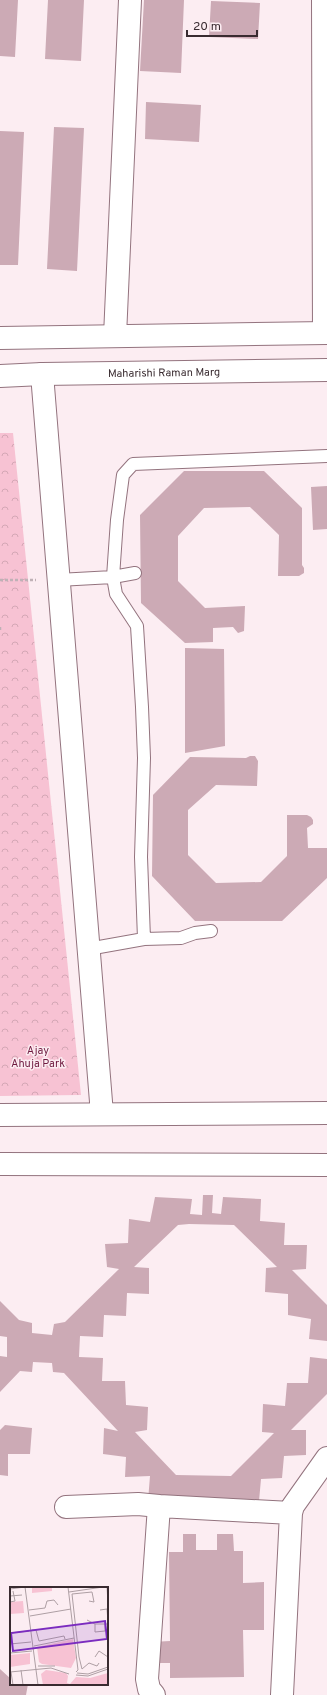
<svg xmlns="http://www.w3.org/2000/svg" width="327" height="1695" font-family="Overpass,sans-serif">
<defs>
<pattern id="park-crowns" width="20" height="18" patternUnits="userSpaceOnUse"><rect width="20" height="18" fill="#f7c2d3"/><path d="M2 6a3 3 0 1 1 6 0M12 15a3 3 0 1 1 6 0" fill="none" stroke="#d4a7b5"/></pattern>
</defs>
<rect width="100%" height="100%" fill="#fcedf2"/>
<path fill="url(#park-crowns)" d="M 0,433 L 13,433 L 81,1095 L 0,1096 Z"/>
<path fill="#ccaab5" d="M 0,0 L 18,0 L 15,57 L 0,56 Z
M 48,0 L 84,0 L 81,61 L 45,59 Z
M 144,0 L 184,0 L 181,73 L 140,71 Z
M 211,1 L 260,3 L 258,39 L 209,37 Z
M 146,102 L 201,105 L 199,142 L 145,139 Z
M 54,127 L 84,128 L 77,271 L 47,269 Z
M 0,131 L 24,132 L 18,265 L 0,265 Z
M 184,471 L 264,471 L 302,508 L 302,565 L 304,568 L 304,573 L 299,576 L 278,576 L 279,535 L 250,507 L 204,508 L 178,536 L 178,581 L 205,608 L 245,606 L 244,631 L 238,633 L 233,627 L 213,628 L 213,642 L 185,643 L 141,603 L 140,515 Z
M 327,486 L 327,529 L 313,530 L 311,487 Z
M 185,648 L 224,649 L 225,746 L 185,753 Z
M 250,756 L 255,756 L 258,761 L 257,786 L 216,785 L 188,810 L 188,855 L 216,883 L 261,882 L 287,856 L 287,815 L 307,815 L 311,817 L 313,820 L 313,824 L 307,828 L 308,848 L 327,848 L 327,878 L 282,921 L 195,921 L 152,876 L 153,795 L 190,757 L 246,758 Z
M 203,1195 L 213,1195 L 212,1213 L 221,1214 L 223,1197 L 261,1199 L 260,1221 L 285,1223 L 284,1245 L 307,1245 L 306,1269 L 292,1270 L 327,1305 L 327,1341 L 309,1339 L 311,1319 L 288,1315 L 288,1294 L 265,1292 L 266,1268 L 277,1267 L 234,1225 L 189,1224 L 178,1225 L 134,1267 L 149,1268 L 149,1294 L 127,1293 L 126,1316 L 104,1315 L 103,1337 L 80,1336 L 79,1357 L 103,1358 L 102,1381 L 125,1381 L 126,1405 L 148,1407 L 147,1430 L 135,1432 L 176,1475 L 231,1476 L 274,1433 L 262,1432 L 263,1404 L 285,1406 L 287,1383 L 308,1383 L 310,1357 L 327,1359 L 327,1394 L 291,1430 L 306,1430 L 306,1455 L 284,1456 L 282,1478 L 261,1479 L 259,1501 L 148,1501 L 150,1476 L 125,1477 L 126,1457 L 103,1454 L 104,1428 L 118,1431 L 64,1373 L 53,1372 L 52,1363 L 33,1362 L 32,1372 L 20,1371 L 0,1392 L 0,1356 L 7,1357 L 7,1337 L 0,1336 L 0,1301 L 19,1320 L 32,1323 L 32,1333 L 52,1335 L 54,1324 L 65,1322 L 119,1269 L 107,1267 L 105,1244 L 128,1243 L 129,1219 L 150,1222 L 155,1197 L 192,1199 L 190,1214 L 202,1215 Z
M 5,1425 L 32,1428 L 30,1454 L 8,1454 L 8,1476 L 0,1475 L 0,1430 Z
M 183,1534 L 196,1534 L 196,1550 L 217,1550 L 217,1534 L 233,1534 L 234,1551 L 243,1551 L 243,1583 L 264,1582 L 264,1630 L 243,1630 L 244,1677 L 170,1678 L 170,1663 L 152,1663 L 152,1642 L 170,1641 L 169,1552 L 183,1552 Z
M 0,1669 L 11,1679 L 11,1684 L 28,1684 L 26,1695 L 0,1695 Z"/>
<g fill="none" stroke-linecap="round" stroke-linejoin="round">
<g stroke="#93737e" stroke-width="14">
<path id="service" d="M 58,580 L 113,577 L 135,573
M 144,939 L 181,938 L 195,933 L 211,931
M 88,949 L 144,939 L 141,857 L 144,758 L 142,707 L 137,626 L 116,594 L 113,577 L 117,520 L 123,475 L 133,464 L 327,456"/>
</g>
<g stroke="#93737e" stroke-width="24">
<path id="minor" d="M 323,0 L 324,333
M 115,336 L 130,0
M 42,374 L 102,1114
M 0,1115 L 327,1113
M 0,1164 L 327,1165
M 66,1507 L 138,1504 L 159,1506
M 154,1695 L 149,1689 L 147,1679 L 159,1506 L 291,1513
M 282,1695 L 291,1513 L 293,1506 L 327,1458"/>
</g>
<g stroke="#93737e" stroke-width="24">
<g id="secondary">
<path d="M 0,338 L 327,333"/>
<path id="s1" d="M 0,376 L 42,374 L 327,370"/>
</g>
</g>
<path stroke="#bfb1b6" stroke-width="2.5" stroke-dasharray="3 2" stroke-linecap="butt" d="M 0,580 L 36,580
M 0,627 L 0,631"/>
<use href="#service" stroke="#fff" stroke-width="12"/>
<use href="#minor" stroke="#fff" stroke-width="22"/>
<use href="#secondary" stroke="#fff" stroke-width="22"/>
</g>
<g text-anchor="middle" stroke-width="3" stroke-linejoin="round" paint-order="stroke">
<g font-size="11" fill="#392b30" stroke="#fcedf2">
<text dy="4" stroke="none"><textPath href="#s1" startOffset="164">Maharishi Raman Marg</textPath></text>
</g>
<g font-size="11" fill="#6f1a40" stroke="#fcedf2">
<text x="38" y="1054">Ajay<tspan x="38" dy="13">Ahuja Park</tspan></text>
</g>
</g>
<g transform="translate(10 1587)">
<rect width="98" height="98" fill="#fcedf2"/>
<path d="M 22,0 L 42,0 L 42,4 L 22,6 ZM 13,14 L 14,26 L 0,27 L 0,15 ZM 63,52 L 66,71 L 61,81 L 32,77 L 29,75 L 27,60 ZM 20,66 L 20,77 L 0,80 L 0,68 Z" fill="#f7c2d3"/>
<path d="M 36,83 L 56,86 L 58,89 L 57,96 L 60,97 L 66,90 L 80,91 L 98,86 L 98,98 L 33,98 L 31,87 Z" fill="#f7c2d3"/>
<path fill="none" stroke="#ae9fa4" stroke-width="1" d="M 15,0 L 28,98M 58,0 L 68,83 L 66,85M 97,0 L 98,16M 0,2 L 15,0M 59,5 L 93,0M 0,9 L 12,8M 0,15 L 5,14 L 3,4M 19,23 L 35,21 L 37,14 L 44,13 L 48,18M 90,23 L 97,22 L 98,35M 20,29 L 61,22M 77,33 L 85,37 L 98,37M 85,37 L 85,45 L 95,44 L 95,37M 22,43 L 26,43 L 29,54 L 54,49 L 55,52M 0,46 L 19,44M 0,57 L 21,55M 24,59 L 64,51M 0,66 L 22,64M 69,70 L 62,7 L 82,5 L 84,15 L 79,14M 69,70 L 72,82 L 79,76 L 87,79 L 89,76M 85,70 L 89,64 L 98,70M 28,79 L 45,79M 11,83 L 13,98M 0,85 L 41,81 L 59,87M 1,85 L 3,98M 67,86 L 78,87 L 98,80M 66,88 L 78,89 L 98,82"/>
<path fill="#7b2cbf" fill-opacity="0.15" stroke="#7b2cbf" stroke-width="2" d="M 95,34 L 97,52 L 3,64 L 1,46 Z"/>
<rect width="98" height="98" fill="none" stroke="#392b30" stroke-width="2"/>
</g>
<path d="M187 30v6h70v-6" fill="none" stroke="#392b30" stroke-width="2"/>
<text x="193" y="30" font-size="12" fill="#392b30" stroke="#fcedf2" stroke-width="3" paint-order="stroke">20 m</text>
</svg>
